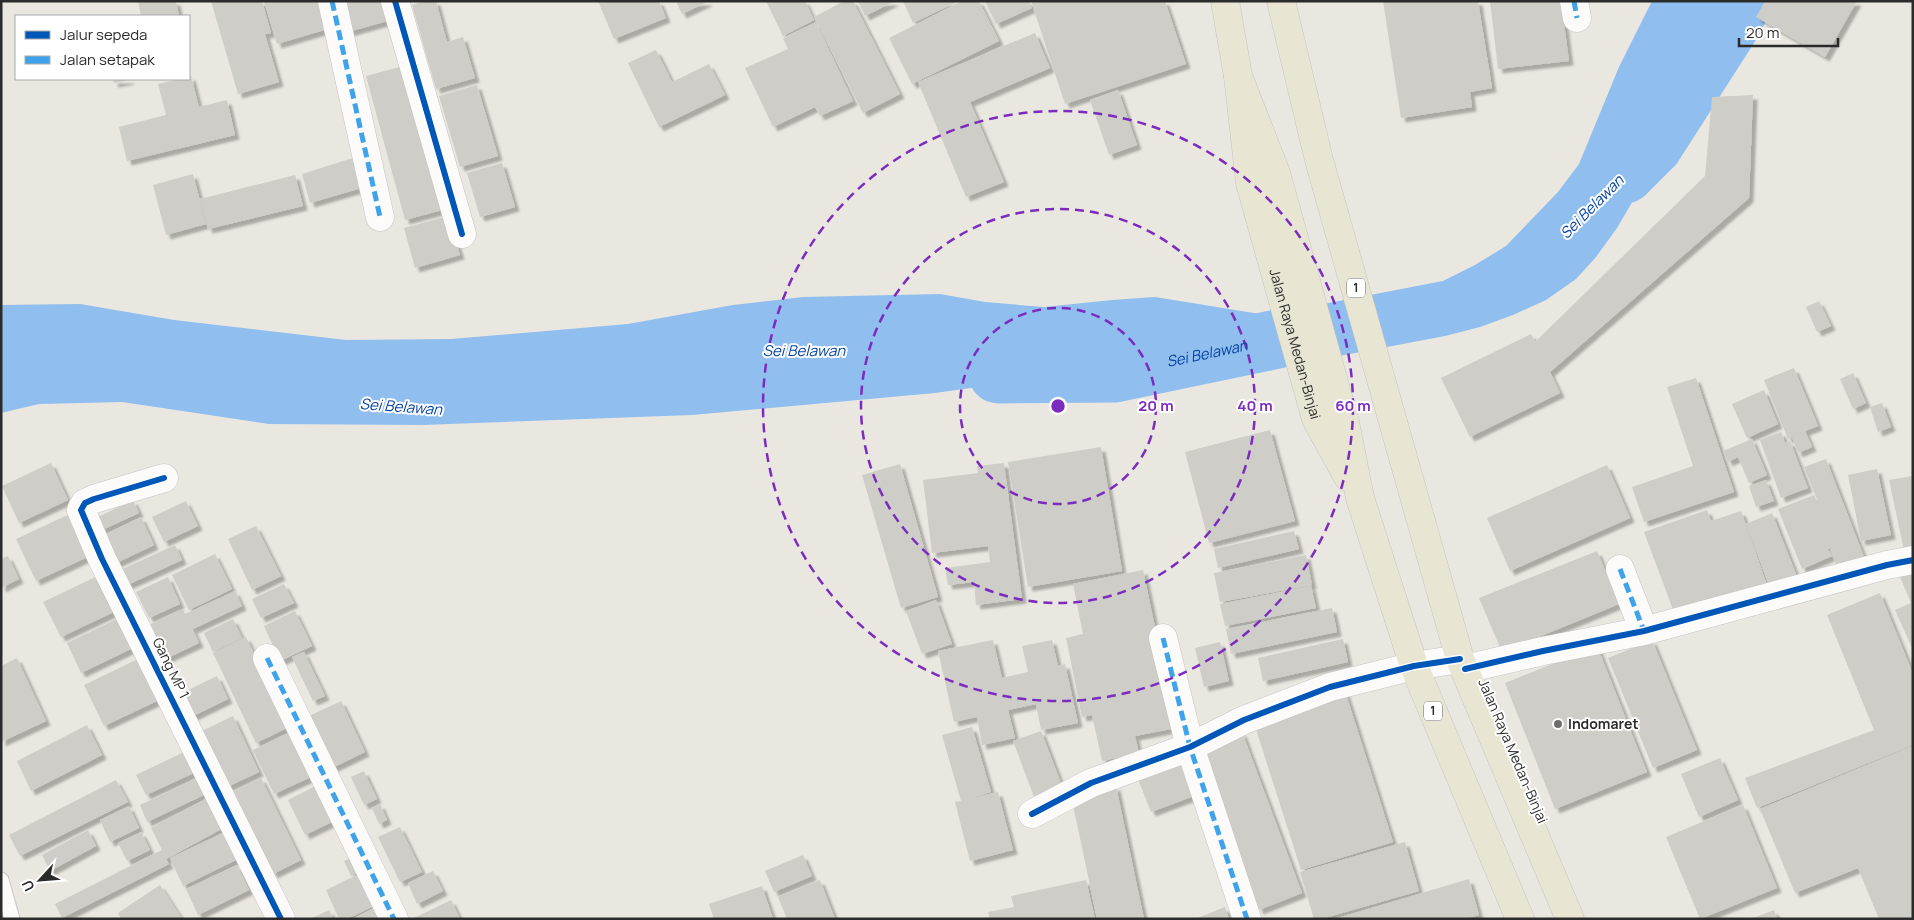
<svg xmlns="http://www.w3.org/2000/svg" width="1914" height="920" font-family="Manrope,sans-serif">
<defs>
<filter id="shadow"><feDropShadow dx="4.5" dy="4.5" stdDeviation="1" flood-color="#0004"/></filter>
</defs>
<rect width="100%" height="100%" fill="#e9e7e0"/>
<path fill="#90beee" d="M 1652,1 L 1727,1 L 1685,86 L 1666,136 L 1644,182 L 1617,228 L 1596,257 L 1576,279 L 1546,300 L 1513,315 L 1480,327 L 1445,336 L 1281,367 L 1210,344 L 1092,371 L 935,393 L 692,415 L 423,425 L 269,424 L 122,402 L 39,404 L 1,413 L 1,305 L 80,304 L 174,320 L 346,340 L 451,339 L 628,324 L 733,305 L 803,297 L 940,294 L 985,302 L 1044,307 L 1112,300 L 1155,297 L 1266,315 L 1443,281 L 1475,265 L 1506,246 L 1558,192 L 1579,164 L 1619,67 Z"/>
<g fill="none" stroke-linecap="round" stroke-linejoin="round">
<g stroke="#90beee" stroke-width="59">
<path d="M 1625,174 L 1653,146 L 1733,21 L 1743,1"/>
<path id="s1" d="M 998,374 L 1115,373 L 1287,337 L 1306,332"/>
</g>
</g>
<path fill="#cecdc7" filter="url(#shadow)" d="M 138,1 L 176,1 L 179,16 L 141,16 Z
M 211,1 L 262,1 L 271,33 L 265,34 L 279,82 L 238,94 Z
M 264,1 L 323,1 L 331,28 L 277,44 Z
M 340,1 L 386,1 L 391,20 L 348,32 Z
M 425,1 L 436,1 L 447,42 L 463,37 L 475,78 L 436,89 L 412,5 Z
M 598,1 L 659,1 L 666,18 L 614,39 Z
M 676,1 L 709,1 L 682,14 Z
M 766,1 L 805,1 L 814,20 L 783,36 Z
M 844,1 L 853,1 L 900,94 L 863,113 L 814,17 Z
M 858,1 L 895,1 L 865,16 Z
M 903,1 L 959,1 L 913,23 Z
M 962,1 L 979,1 L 999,41 L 912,84 L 889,38 Z
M 985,1 L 1029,1 L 1032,8 L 996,24 Z
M 1031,1 L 1165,1 L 1186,64 L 1065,104 Z
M 1383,1 L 1478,1 L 1492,88 L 1470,92 L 1472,107 L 1401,118 Z
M 1490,1 L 1561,1 L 1569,61 L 1498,69 Z
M 1765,1 L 1857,1 L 1825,57 L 1756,17 Z
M 816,22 L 853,101 L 820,116 L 815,107 L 773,127 L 745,68 L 788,49 L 783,38 Z
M 1035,33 L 1050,68 L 970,102 L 1004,182 L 966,197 L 918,82 Z
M 656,50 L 672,82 L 709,64 L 725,95 L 659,127 L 628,63 Z
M 407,65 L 446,209 L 405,220 L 366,76 Z
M 189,76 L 191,76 L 199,107 L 227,100 L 235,135 L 127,161 L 119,127 L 166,115 L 158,84 L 179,79 L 189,79 Z
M 113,79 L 130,79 L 130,80 L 114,83 Z
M 477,85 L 498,156 L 460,167 L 439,96 Z
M 1118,90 L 1137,145 L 1109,155 L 1090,100 Z
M 1753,95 L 1749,198 L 1550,372 L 1560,393 L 1470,437 L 1441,378 L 1531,334 L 1535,342 L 1705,176 L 1712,97 Z
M 356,157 L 365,187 L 310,203 L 302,174 Z
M 502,163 L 515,207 L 480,217 L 467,173 Z
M 193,174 L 206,224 L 166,235 L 153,185 Z
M 295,175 L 303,206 L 208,229 L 200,199 Z
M 448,216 L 460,255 L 415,268 L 404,228 Z
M 1819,301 L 1831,326 L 1817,332 L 1806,307 Z
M 1794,368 L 1818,426 L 1805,431 L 1812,447 L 1798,453 L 1792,437 L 1788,439 L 1764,380 Z
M 1853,373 L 1866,403 L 1853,409 L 1840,379 Z
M 1696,378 L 1734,492 L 1644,522 L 1632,487 L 1693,466 L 1667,387 Z
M 1764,390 L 1778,424 L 1747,438 L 1732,404 Z
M 1882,403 L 1891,427 L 1878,432 L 1870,407 Z
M 1270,430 L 1295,521 L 1209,543 L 1185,452 Z
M 1781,432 L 1785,443 L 1790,441 L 1808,488 L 1781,498 L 1760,440 Z
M 1752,439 L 1767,475 L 1749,483 L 1738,457 L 1728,462 L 1723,451 Z
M 1101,447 L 1122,571 L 1028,587 L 1008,462 Z
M 1826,459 L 1866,562 L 1839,572 L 1830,549 L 1835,546 L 1828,549 L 1832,556 L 1802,569 L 1778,509 L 1814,495 L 1820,507 L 1804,467 Z
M 51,463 L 68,500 L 19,523 L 2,486 Z
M 1004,463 L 1022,599 L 976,605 L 974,582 L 948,585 L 945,568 L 990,562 L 988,546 L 932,553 L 923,480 L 978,473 L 977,466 Z
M 900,464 L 938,597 L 901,608 L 862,475 Z
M 1607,465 L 1630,518 L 1510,571 L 1487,518 Z
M 1877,469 L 1891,535 L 1861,541 L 1848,475 Z
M 1913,476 L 1913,554 L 1905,555 L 1889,480 Z
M 1766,480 L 1774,501 L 1756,507 L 1749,486 Z
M 133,500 L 139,513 L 102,530 L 96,518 Z
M 186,501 L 198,526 L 164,542 L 152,517 Z
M 1707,510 L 1711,521 L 1741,511 L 1768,588 L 1675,615 L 1644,532 Z
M 74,512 L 94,554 L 36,581 L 16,539 Z
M 1772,513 L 1799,582 L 1772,593 L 1746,524 Z
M 141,517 L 154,545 L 112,565 L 98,538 Z
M 256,526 L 281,576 L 252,590 L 228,539 Z
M 1294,531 L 1299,549 L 1218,568 L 1214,549 Z
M 175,545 L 182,560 L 125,586 L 118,571 Z
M 1597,551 L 1619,604 L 1502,652 L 1479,598 Z
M 215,554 L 232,589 L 189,610 L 172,575 Z
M 1306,555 L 1312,585 L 1220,602 L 1214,573 Z
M 8,556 L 19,579 L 1,588 L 1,559 Z
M 1913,566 L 1913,650 L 1895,610 L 1911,603 L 1898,572 Z
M 1143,570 L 1176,728 L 1135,736 L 1139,753 L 1102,761 L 1092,715 L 1082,717 L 1066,638 L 1083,634 L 1073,584 Z
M 104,573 L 120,609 L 61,637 L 43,602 Z
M 168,577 L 180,604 L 149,618 L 136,592 Z
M 284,584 L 294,603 L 261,618 L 252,599 Z
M 1311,586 L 1316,608 L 1225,626 L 1220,604 Z
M 235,591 L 242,606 L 193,629 L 187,617 L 199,643 L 165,659 L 149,625 L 183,609 L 185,614 Z
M 1880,593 L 1913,674 L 1913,745 L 1757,808 L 1745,778 L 1874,730 L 1827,615 Z
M 936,600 L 952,644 L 922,654 L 906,611 Z
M 1332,608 L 1337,632 L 1231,654 L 1226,629 Z
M 295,611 L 312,646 L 280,661 L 264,626 Z
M 125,615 L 139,645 L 81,673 L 67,643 Z
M 233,619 L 242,638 L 213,652 L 204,633 Z
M 246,637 L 289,727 L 256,743 L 213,653 Z
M 1343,639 L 1348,662 L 1263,681 L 1258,658 Z
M 993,640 L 1002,678 L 1028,672 L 1022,646 L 1052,640 L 1058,666 L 1065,664 L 1078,723 L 1041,730 L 1036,704 L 1008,710 L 1015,738 L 982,745 L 977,717 L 954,722 L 938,651 Z
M 1652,640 L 1697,750 L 1653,768 L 1608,658 Z
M 1220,642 L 1229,681 L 1204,687 L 1195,648 Z
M 1597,646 L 1647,772 L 1555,809 L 1505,683 Z
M 304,652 L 325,696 L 313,701 L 292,657 Z
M 17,658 L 46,721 L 1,742 L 1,666 Z
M 140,658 L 159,700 L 104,726 L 84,685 Z
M 217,676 L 228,699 L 191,717 L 180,694 Z
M 1345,691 L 1393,842 L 1301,870 L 1253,720 Z
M 341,701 L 365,752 L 332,768 L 307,717 Z
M 233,716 L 259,772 L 227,787 L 200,732 Z
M 87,725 L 102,755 L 31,791 L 17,761 Z
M 972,727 L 991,792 L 969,799 L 998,792 L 1013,850 L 970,861 L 955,802 L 961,801 L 942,735 Z
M 1041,731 L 1062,786 L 1034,797 L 1013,741 Z
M 290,732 L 311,777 L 274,794 L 253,750 Z
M 1242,732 L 1302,893 L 1259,910 L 1199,748 Z
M 1913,746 L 1913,919 L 1879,919 L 1858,868 L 1795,893 L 1760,809 Z
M 186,751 L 196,772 L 146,795 L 136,775 Z
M 1184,756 L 1199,794 L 1151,812 L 1136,774 Z
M 1720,758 L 1738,800 L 1699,817 L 1681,774 Z
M 364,771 L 377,799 L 364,805 L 351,777 Z
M 200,777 L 208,793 L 147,822 L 140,805 Z
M 261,778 L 301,860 L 273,874 L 233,792 Z
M 116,780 L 128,802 L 20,856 L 9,835 Z
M 323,782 L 340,818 L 305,835 L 288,800 Z
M 1116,786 L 1144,919 L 1097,919 L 1080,838 L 1071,796 Z
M 213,795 L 229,825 L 166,859 L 169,864 L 62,918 L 55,904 L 162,850 L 151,828 Z
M 380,804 L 387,820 L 379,824 L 372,808 Z
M 1743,805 L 1777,888 L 1700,919 L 1666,837 Z
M 129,806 L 139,828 L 110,842 L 100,820 Z
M 400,827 L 422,872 L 400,882 L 378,837 Z
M 233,828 L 246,855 L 183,886 L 170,858 Z
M 88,830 L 96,846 L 50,871 L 42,855 Z
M 141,832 L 150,850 L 127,861 L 118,843 Z
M 1405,842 L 1419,891 L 1321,919 L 1314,919 L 1300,872 Z
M 358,855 L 364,870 L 351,876 L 344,861 Z
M 803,855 L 812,876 L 774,892 L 765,871 Z
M 237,865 L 249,890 L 198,915 L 186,889 Z
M 365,871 L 380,903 L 347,919 L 339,919 L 326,890 Z
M 433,871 L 443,891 L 417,904 L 408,883 Z
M 1469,879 L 1479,915 L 1464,919 L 1334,919 Z
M 820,880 L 835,919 L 787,919 L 778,897 Z
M 1086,880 L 1095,919 L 990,919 L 988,912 L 1014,907 L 1011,896 Z
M 160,885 L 182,919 L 121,919 L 118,913 Z
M 762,886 L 773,919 L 714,919 L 709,904 Z
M 451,900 L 460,919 L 412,919 Z
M 380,905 L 387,919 L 352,919 Z
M 1225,907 L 1229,919 L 1195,919 Z
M 329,910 L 333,919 L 310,919 Z
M 1774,910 L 1777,919 L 1751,919 Z"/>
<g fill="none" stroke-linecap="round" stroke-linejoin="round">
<g stroke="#c7c5c6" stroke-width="17">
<path id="service" d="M 1,880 L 12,919"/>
</g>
<g stroke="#c7c5c6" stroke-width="29">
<path id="minor" d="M 332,1 L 380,217
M 395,1 L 462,234
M 1574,1 L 1577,18
M 164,478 L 94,499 L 85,503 L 81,510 L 102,559 L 281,919
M 1620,569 L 1644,631
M 1163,638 L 1190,747 L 1247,919
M 267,658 L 394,919
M 1465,669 L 1543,651 L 1644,631 L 1887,565 L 1913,560
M 1032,814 L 1091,783 L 1190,747 L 1244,720 L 1330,687 L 1414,666 L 1460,659"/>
</g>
<g stroke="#c5c4c1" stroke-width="29">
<g id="trunk">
<path id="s2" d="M 1225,1 L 1238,76 L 1250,183 L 1316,419 L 1348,477"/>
<path d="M 1281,1 L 1319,160 L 1460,659 L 1570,919"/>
<path d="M 1238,76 L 1276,173 L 1345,422 L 1360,498 L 1414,666 L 1520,919"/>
</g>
</g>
<use href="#service" stroke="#fcfbfa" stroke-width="15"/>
<use href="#minor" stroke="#fcfbfa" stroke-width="28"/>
<use href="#trunk" stroke="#e8e5d3" stroke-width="28"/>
<path stroke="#3ea3eb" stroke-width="5" stroke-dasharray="10 5" stroke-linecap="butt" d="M 332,1 L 380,217
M 1574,1 L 1577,18
M 1620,569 L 1644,631
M 1163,638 L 1190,747 L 1247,919
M 267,658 L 394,919"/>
<g stroke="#fff" stroke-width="9">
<path id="cycleway" d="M 395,1 L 462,234
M 164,478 L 94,499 L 85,503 L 81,510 L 102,559 L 281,919
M 1465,669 L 1543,651 L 1644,631 L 1887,565 L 1913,560
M 1032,814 L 1091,783 L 1190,747 L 1244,720 L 1330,687 L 1414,666 L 1460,659"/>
</g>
<use href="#cycleway" stroke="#0057b8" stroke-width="6"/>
</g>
<g fill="none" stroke="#7b2cbf" stroke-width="2.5" stroke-dasharray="9 6">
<circle cx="1058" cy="406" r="98"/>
<circle cx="1058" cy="406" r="197"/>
<circle cx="1058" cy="406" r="295"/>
</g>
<circle fill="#6e6d6a" stroke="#fff" stroke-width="2" cx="1558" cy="724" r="5"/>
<g text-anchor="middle" stroke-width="4" stroke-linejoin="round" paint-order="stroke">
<g fill="#fff" stroke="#6b6b6b" stroke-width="1">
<rect x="1347" y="278.5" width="18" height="19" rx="4"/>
<rect x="1424" y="701.5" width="18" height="19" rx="4"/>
</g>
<g font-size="12" font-weight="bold" fill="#2b2b2b">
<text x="1356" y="292">1</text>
<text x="1433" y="715">1</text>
</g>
<g font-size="14" fill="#2b2b2b" stroke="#fff">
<text dy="5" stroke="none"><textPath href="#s2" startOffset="351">Jalan Raya Medan-Binjai</textPath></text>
<text transform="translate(171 668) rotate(64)" y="5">Gang MP 1</text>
<text transform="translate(1513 751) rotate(67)" y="5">Jalan Raya Medan-Binjai</text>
</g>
<g font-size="14" font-weight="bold" fill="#2b2b2b" stroke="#fff" text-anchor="start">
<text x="1568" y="729">Indomaret</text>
</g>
<g font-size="15" font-style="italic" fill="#0745a3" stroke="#fff">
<text transform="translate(1592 207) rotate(-45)" y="5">Sei Belawan</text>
<text x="804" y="356">Sei Belawan</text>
<text dy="5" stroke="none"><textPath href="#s1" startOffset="211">Sei Belawan</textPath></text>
<text transform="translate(401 407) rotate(4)" y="5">Sei Belawan</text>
</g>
</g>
<circle cx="1058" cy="406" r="8" fill="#7b2cbf" stroke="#fff" stroke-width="2.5"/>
<g font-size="15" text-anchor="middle" font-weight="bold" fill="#7b2cbf" stroke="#fff" stroke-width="4" stroke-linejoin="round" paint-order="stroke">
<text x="1156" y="411">20 m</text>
<text x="1255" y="411">40 m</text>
<text x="1353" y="411">60 m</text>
</g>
<rect width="1914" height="920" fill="none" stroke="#2b2b2b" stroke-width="5"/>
<rect x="15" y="15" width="175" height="65" fill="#ffffff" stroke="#aaaaaa"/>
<rect x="25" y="31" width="25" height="8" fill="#0057b8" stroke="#aaaaaa"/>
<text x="60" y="40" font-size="15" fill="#2b2b2b">Jalur sepeda</text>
<rect x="25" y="56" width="25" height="8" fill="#3ea3eb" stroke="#aaaaaa"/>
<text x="60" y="65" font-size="15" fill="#2b2b2b">Jalan setapak</text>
<g transform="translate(40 880) rotate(244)" stroke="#ffffff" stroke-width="4" paint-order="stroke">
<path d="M0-4L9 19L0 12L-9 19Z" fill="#2b2b2b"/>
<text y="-8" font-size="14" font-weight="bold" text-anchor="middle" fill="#2b2b2b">U</text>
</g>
<path d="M1739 38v8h99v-8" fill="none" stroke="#2b2b2b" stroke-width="2.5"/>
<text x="1746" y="38" font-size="15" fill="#2b2b2b" stroke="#ffffff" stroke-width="4" paint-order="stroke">20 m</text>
</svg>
